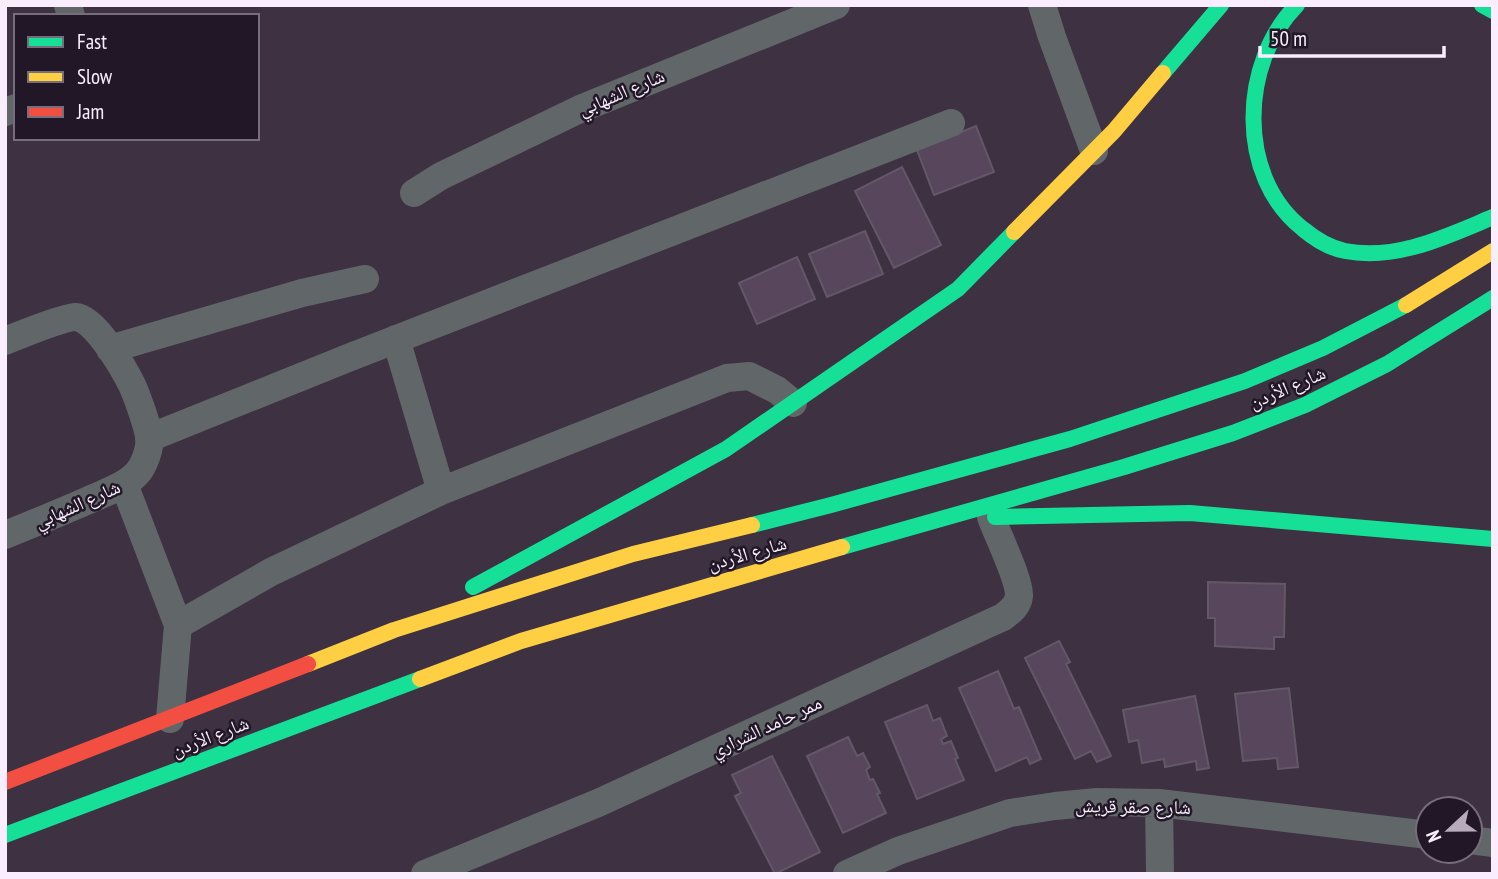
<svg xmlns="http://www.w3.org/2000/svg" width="1498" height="879" font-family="'PT Sans Narrow','Noto Naskh Arabic',sans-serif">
<rect width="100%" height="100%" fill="#3e3142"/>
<path fill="#58465d" stroke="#635867" stroke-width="2" d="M 976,126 L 994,172 L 934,195 L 917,150 Z
M 902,167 L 941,245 L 894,268 L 855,191 Z
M 865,231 L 883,274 L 827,297 L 809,254 Z
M 797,257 L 815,299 L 757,324 L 739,283 Z
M 1208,582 L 1285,584 L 1284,637 L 1274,637 L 1274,649 L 1215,646 L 1215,618 L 1208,618 Z
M 1059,641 L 1070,662 L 1066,664 L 1111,756 L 1097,762 L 1091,751 L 1075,759 L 1025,658 Z
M 998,671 L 1014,709 L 1019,707 L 1041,759 L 1030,764 L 1027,757 L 996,771 L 959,688 Z
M 1289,688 L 1298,767 L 1278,769 L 1277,758 L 1243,761 L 1235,694 Z
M 1195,696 L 1209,768 L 1197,770 L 1196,761 L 1165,767 L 1164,759 L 1142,763 L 1138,740 L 1129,742 L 1123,710 Z
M 927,705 L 933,721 L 940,718 L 947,736 L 941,739 L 943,744 L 951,741 L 958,758 L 955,759 L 964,780 L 917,799 L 885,722 Z
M 848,737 L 857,756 L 863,753 L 870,767 L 866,770 L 870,780 L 873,779 L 880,793 L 877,794 L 886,813 L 843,833 L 807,756 Z
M 772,756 L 820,852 L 775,874 L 735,796 L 741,793 L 732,775 Z"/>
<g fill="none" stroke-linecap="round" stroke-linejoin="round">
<path stroke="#616669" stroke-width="28" d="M 68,5 L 71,16
M 1042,5 L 1052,37 L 1094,151
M 5,112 L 16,108
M 414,193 L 441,176 L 580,109 L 836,5
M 396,339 L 441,491
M 5,341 C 20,335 63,317 76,317 C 95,318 124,369 132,385 C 137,396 147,424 149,436 C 151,446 145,463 139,471 C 127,486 106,492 89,500 C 61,512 33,524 5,535
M 110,349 L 302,293 L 365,279
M 149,438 L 348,358 L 951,123
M 124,484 L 178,625
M 170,719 L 178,625 L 271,572 L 441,491 L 727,378 L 749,376 L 777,390 L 793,403
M 1159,803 L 1160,874
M 1470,840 L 1493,843
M 425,874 L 598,803 L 1003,617 C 1010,612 1018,606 1019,596 C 1020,580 997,534 991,517
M 847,874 L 898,851 L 1010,813 L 1055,806 L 1097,802 L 1159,803 L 1428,835"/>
<path stroke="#16e098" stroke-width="16" d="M 1297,5 C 1240,62 1236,177 1303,229 C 1315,239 1329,248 1345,251 C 1397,261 1447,236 1493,217
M 1482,5 L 1493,11
M 1163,73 L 1221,5
M 995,517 L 1190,513 L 1493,539
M 752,525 L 831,505 L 1070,439 L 1245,381 L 1323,348 L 1406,305
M 842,547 L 1124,467 L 1233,433 L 1305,405 L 1387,364 L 1493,298
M 473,587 L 726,449 L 958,289 L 1014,232
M 5,835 L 420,679"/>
<path stroke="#ffcf43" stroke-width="16" d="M 1014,232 L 1114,131 L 1163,73
M 1406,305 L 1493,251
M 308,664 L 394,630 L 633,554 L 752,525
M 420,679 L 521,641 L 842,547"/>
<path stroke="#f24e42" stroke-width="16" d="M 5,782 L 308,664"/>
</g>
<g text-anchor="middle" stroke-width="5" stroke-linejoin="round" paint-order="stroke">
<g font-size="19" fill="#f9edfe" stroke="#211726">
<text transform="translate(621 92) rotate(-23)" y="7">شارع الشهابي</text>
<text transform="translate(1287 387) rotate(-23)" y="7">شارع الأردن</text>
<text transform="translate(77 504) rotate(-24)" y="7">شارع الشهابي</text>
<text transform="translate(747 553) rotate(-16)" y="7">شارع الأردن</text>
<text transform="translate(766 726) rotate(-25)" y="7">ممر حامد الشراري</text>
<text transform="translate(210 736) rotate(-21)" y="7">شارع الأردن</text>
<text transform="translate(1133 806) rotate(1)" y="7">شارع صقر قريش</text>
</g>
</g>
<rect width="1498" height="879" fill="none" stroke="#f9edfe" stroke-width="14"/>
<rect x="14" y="14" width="245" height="126" fill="#211726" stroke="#776d7c" stroke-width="2"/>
<rect x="28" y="37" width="35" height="10" fill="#16e098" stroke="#776d7c" stroke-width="2"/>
<text x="77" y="49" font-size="21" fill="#f9edfe">Fast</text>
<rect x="28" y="72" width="35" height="10" fill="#ffcf43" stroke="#776d7c" stroke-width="2"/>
<text x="77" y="84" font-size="21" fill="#f9edfe">Slow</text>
<rect x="28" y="107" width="35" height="10" fill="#f24e42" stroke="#776d7c" stroke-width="2"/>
<text x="77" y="119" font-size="21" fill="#f9edfe">Jam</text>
<g transform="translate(1449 830) rotate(248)"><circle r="33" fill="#211726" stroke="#776d7c" stroke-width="2"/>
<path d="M0-5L12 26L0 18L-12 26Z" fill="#b8abbc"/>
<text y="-10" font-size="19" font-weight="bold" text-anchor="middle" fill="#f9edfe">N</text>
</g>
<path d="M1260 46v10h184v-10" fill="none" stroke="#f9edfe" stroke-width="3.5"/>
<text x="1270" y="46" font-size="21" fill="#f9edfe" stroke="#211726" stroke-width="5" paint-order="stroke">50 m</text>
</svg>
